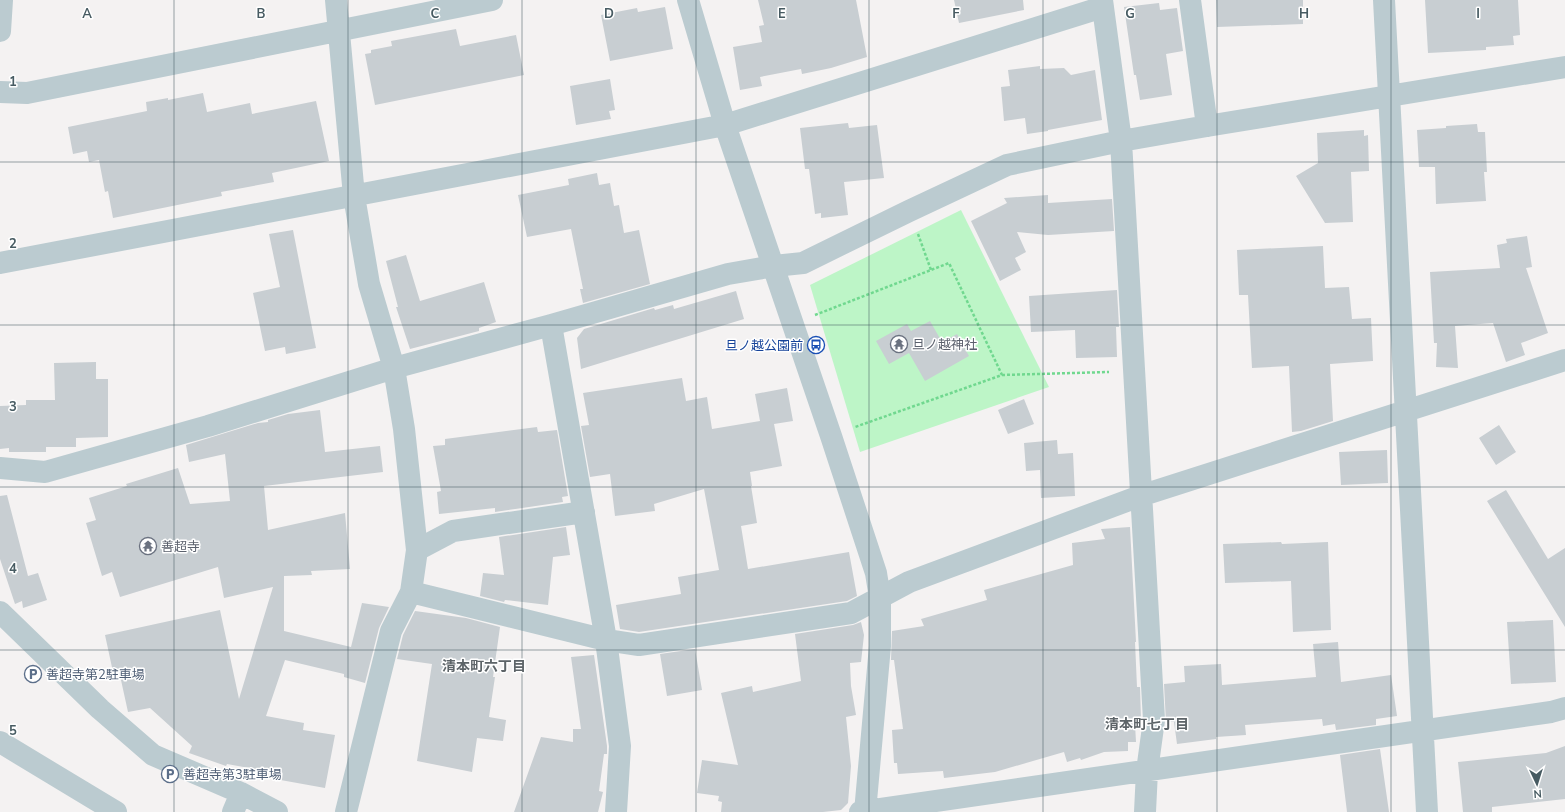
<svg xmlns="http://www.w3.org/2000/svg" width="1565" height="812" font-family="'Nunito Sans','Noto Sans JP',sans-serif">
<rect width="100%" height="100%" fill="#f4f2f2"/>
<path fill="#bdf5c7" d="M 961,210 L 1049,387 L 860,452 L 810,285 Z"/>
<path fill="#c8ced2" d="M 758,0 L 856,0 L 867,57 L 831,68 L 802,74 L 801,69 L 760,77 L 762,86 L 740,90 L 733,47 L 762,42 L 759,26 L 764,25 Z
M 954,0 L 1023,0 L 1024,10 L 959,23 Z
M 1216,0 L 1303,0 L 1303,24 L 1217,27 Z
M 1425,0 L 1518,0 L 1520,35 L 1513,36 L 1514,45 L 1486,47 L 1486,50 L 1428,53 Z
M 1159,3 L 1160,10 L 1177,8 L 1183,51 L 1166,54 L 1172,95 L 1140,100 L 1136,75 L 1134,75 L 1124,7 Z
M 665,7 L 673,49 L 610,61 L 601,15 L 637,8 L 638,12 Z
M 456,29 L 460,46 L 516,35 L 524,75 L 375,105 L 365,54 L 371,53 L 371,50 L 392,46 L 391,41 Z
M 1040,66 L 1040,69 L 1064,68 L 1071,75 L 1095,70 L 1102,120 L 1048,130 L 1048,131 L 1027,134 L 1025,118 L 1004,121 L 1001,87 L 1010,86 L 1008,70 Z
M 610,79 L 615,110 L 609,111 L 611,119 L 576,125 L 570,86 Z
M 203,93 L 207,112 L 250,103 L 252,114 L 316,101 L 329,161 L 272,173 L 274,182 L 221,192 L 222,196 L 113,218 L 108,191 L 105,192 L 99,160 L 89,162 L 87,151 L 73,154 L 68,127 L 147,111 L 146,102 L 168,98 L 168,100 Z
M 848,123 L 849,128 L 877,125 L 884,178 L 844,182 L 848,215 L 821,218 L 821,213 L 815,214 L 809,169 L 805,169 L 800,128 Z
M 1477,124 L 1478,132 L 1485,132 L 1487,172 L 1484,172 L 1486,201 L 1436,204 L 1435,167 L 1419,167 L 1417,130 L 1446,128 L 1446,126 Z
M 1364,130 L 1364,136 L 1368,135 L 1369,171 L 1351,172 L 1353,222 L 1325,223 L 1296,176 L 1318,163 L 1317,133 Z
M 597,173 L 599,185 L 610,183 L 614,206 L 619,205 L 624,233 L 639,230 L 650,284 L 583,303 L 580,289 L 583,289 L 571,229 L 527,237 L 518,195 L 569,185 L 568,179 Z
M 1048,195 L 1048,203 L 1112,199 L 1114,231 L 1048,235 L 1017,232 L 1026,252 L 1015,258 L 1021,270 L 1000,281 L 971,221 L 1007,203 L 1004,198 Z
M 293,230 L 316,348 L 286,354 L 285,347 L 265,351 L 253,293 L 280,287 L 269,234 Z
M 1527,236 L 1532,267 L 1526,268 L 1548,333 L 1521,343 L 1525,355 L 1506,362 L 1493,323 L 1455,326 L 1458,368 L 1436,367 L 1437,343 L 1434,343 L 1430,272 L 1500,268 L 1497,245 L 1507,243 L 1506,239 Z
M 1323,246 L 1325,288 L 1349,287 L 1352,319 L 1371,318 L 1373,361 L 1330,364 L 1333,421 L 1301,431 L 1292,432 L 1289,366 L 1252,368 L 1248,295 L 1239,295 L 1237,250 Z
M 406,255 L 420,301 L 484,282 L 496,322 L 479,328 L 479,331 L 410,349 L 396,307 L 398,307 L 386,261 Z
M 1117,290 L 1119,327 L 1116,327 L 1117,357 L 1076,358 L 1075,330 L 1031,332 L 1029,296 Z
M 736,291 L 744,319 L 581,369 L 577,338 L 584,329 L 654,308 L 655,310 L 673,305 L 674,309 Z
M 930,321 L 942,342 L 957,334 L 969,356 L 925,381 L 909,353 L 889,364 L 876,341 L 907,324 L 911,331 Z
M 96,362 L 96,379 L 108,379 L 108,437 L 76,438 L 76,447 L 46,447 L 46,452 L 9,452 L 9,448 L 0,449 L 0,406 L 26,405 L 26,400 L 55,400 L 54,363 Z
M 682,378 L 686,401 L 707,397 L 712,429 L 760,421 L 755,394 L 787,388 L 793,421 L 774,424 L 782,466 L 750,472 L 752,486 L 751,486 L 757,523 L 741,526 L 748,569 L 849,552 L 857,596 L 847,601 L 639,632 L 620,629 L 616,605 L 681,594 L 678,577 L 719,570 L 704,489 L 654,504 L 655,511 L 615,516 L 610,474 L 590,477 L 581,426 L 589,425 L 583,393 Z
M 1024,399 L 1034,424 L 1008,434 L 998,410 Z
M 320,410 L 325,452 L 380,446 L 383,472 L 264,486 L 268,530 L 345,513 L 350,569 L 311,571 L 312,575 L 284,576 L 284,631 L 351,647 L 362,603 L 389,607 L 379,628 L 365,683 L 344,677 L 344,674 L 285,660 L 266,716 L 304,723 L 303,730 L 335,735 L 325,788 L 275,779 L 276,773 L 227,764 L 226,766 L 189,753 L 192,746 L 150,708 L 128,712 L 119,671 L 113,672 L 105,635 L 220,610 L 239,699 L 273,587 L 224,598 L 218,567 L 120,597 L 112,572 L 102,576 L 86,523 L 96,520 L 89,498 L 127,486 L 126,484 L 178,468 L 190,504 L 230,501 L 225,454 L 189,462 L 186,445 L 258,423 L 268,422 L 268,420 L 288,414 Z
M 1499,425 L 1516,452 L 1496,465 L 1479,438 Z
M 537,427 L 538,432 L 557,430 L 568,496 L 562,497 L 563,502 L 495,512 L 495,508 L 439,514 L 437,492 L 441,491 L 433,446 L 445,445 L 445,439 Z
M 1057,440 L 1058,454 L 1073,453 L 1075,496 L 1041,498 L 1040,470 L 1026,471 L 1024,443 Z
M 1387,450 L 1388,483 L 1341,485 L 1339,452 Z
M 1506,490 L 1548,559 L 1565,548 L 1565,627 L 1487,501 Z
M 7,495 L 28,576 L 38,573 L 47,600 L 23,608 L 22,601 L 15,604 L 0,559 L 0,496 Z
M 566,527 L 570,555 L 553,557 L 548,605 L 505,600 L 504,602 L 480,596 L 483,573 L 504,575 L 499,537 Z
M 1130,527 L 1136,642 L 1135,642 L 1137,687 L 1140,687 L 1141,720 L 1141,724 L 1135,724 L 1136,742 L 1128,742 L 1128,751 L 1104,752 L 1081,760 L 1080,758 L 1067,762 L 1064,752 L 995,772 L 944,778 L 943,771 L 898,774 L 897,763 L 894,763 L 892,730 L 903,729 L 894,660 L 891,660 L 892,631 L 924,626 L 921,619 L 987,600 L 984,590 L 1073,565 L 1072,543 L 1105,539 L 1101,529 Z
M 1281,542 L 1282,544 L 1328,542 L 1331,630 L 1293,632 L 1291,581 L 1225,583 L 1223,544 Z
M 415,611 L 466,618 L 500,627 L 493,677 L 495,677 L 489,717 L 506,720 L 503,741 L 477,738 L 472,772 L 417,761 L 432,664 L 397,659 L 403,635 Z
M 1553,620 L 1556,682 L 1511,684 L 1507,622 Z
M 861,622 L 864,635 L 861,662 L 850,663 L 851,686 L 856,715 L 846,717 L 851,766 L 848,803 L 841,810 L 823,812 L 721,812 L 722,802 L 718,801 L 719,796 L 697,793 L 702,760 L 738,765 L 721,693 L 752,686 L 753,692 L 801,681 L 795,634 L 853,625 Z
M 1338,642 L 1341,682 L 1391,675 L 1397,716 L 1376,719 L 1376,725 L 1336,730 L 1335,724 L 1323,726 L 1322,719 L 1245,725 L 1246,735 L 1216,737 L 1216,739 L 1177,744 L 1174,722 L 1166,722 L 1164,684 L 1185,682 L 1184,666 L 1221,664 L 1222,685 L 1316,677 L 1313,644 Z
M 695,649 L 702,690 L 667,696 L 660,654 Z
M 594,655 L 607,746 L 607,754 L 604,754 L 599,791 L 603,792 L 598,812 L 514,812 L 541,737 L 573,742 L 573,729 L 581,729 L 571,657 Z
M 1565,746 L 1565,799 L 1492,807 L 1492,812 L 1463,812 L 1458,762 L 1546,753 Z
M 1380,749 L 1389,812 L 1347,812 L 1340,755 Z"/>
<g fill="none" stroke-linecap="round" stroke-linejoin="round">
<path stroke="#70d88f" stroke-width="2.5" stroke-dasharray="3 2" stroke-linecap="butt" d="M 918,234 L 931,270
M 815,315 L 949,263 L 1002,375 L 855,427
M 1002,375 L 1109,372"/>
<path stroke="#bbcbd0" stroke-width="22" d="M 336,0 L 354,196 L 369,284 L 394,368 L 404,429 L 417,550 L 411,592 L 391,631 L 346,812
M 688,0 L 725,125 L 831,436 L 876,573 L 880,598 L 880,646 L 865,812
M 1102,0 L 1121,141 L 1154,720 L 1147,771 L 1145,812
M 1190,0 L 1207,126
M 1384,0 L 1427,812
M 0,31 L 2,0
M 0,92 L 27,93 L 492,0
M 0,263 L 725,125 L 1103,7
M 551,325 L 606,640 L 620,746 L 616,812
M 0,468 L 45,472 L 208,426 L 394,368 L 551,325 L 728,274 L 774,266 L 803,263 L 909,211 L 1007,165 L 1121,141 L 1207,126 L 1565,67
M 417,550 L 453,531 L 584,512
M 411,592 L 606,640 L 639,645 L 851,613 L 909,582 L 1140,496 L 1565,360
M 0,612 L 100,709 L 153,755 L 241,793 L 277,812
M 0,742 L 116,812
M 233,812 L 241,793
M 860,812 L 1551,712 L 1565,708"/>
</g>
<path fill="none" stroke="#475b62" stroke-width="1" stroke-opacity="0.55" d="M 174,0 L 174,812M 348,0 L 348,812M 522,0 L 522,812M 696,0 L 696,812M 869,0 L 869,812M 1043,0 L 1043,812M 1217,0 L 1217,812M 1391,0 L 1391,812M 0,162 L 1565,162M 0,325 L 1565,325M 0,487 L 1565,487M 0,650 L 1565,650"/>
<defs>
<g id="temple-ring" transform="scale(0.9)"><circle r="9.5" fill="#fff" stroke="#6b7280" stroke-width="1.5"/><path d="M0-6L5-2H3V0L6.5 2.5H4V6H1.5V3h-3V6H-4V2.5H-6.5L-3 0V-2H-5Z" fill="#6b7280"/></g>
<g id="bus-ring" transform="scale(0.9)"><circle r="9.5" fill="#fff" stroke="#1a4fb4" stroke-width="1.5"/><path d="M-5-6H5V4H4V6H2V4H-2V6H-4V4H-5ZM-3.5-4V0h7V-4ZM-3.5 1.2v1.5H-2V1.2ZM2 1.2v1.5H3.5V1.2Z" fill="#1a4fb4"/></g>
<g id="parking-ring" transform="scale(0.9)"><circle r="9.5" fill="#fff" stroke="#5c6f8a" stroke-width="1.5"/><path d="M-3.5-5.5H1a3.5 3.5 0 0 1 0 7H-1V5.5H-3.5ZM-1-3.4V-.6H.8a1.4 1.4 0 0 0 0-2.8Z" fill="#5c6f8a"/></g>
</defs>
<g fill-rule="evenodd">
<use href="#temple-ring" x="899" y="344"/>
<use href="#bus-ring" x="816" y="345"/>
<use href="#temple-ring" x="148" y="546"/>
<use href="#parking-ring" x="33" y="674"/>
<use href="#parking-ring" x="170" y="774"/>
</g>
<g text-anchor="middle" stroke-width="3" stroke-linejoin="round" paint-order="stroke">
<g font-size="13" fill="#5b616d" stroke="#fff" text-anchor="start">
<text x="912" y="349">旦ノ越神社</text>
<text x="161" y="551">善超寺</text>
</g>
<g font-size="13" fill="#164399" stroke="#fff" text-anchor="end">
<text x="803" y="350">旦ノ越公園前</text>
</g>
<g font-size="13" fill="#4e5e75" stroke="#fff" text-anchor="start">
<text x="46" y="679">善超寺第2駐車場</text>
<text x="183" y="779">善超寺第3駐車場</text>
</g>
<g font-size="14" font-weight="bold" fill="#5d6468" stroke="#fff">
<text x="484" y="671">清本町六丁目</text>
<text x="1147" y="729">清本町七丁目</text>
</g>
</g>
<g font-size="13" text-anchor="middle" font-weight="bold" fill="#475b62" stroke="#fff" stroke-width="3" stroke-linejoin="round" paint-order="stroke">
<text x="87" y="18">A</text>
<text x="261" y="18">B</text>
<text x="435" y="18">C</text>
<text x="609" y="18">D</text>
<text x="782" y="18">E</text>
<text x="956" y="18">F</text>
<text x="1130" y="18">G</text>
<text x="1304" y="18">H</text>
<text x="1478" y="18">I</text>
<text x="13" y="86">1</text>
<text x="13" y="248">2</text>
<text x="13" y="411">3</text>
<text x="13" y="573">4</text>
<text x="13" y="735">5</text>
</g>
<g transform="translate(1537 784) rotate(176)" stroke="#ffffff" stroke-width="3" paint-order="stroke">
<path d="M0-3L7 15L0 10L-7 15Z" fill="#475b62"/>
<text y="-6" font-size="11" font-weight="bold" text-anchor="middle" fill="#475b62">N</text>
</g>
</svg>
